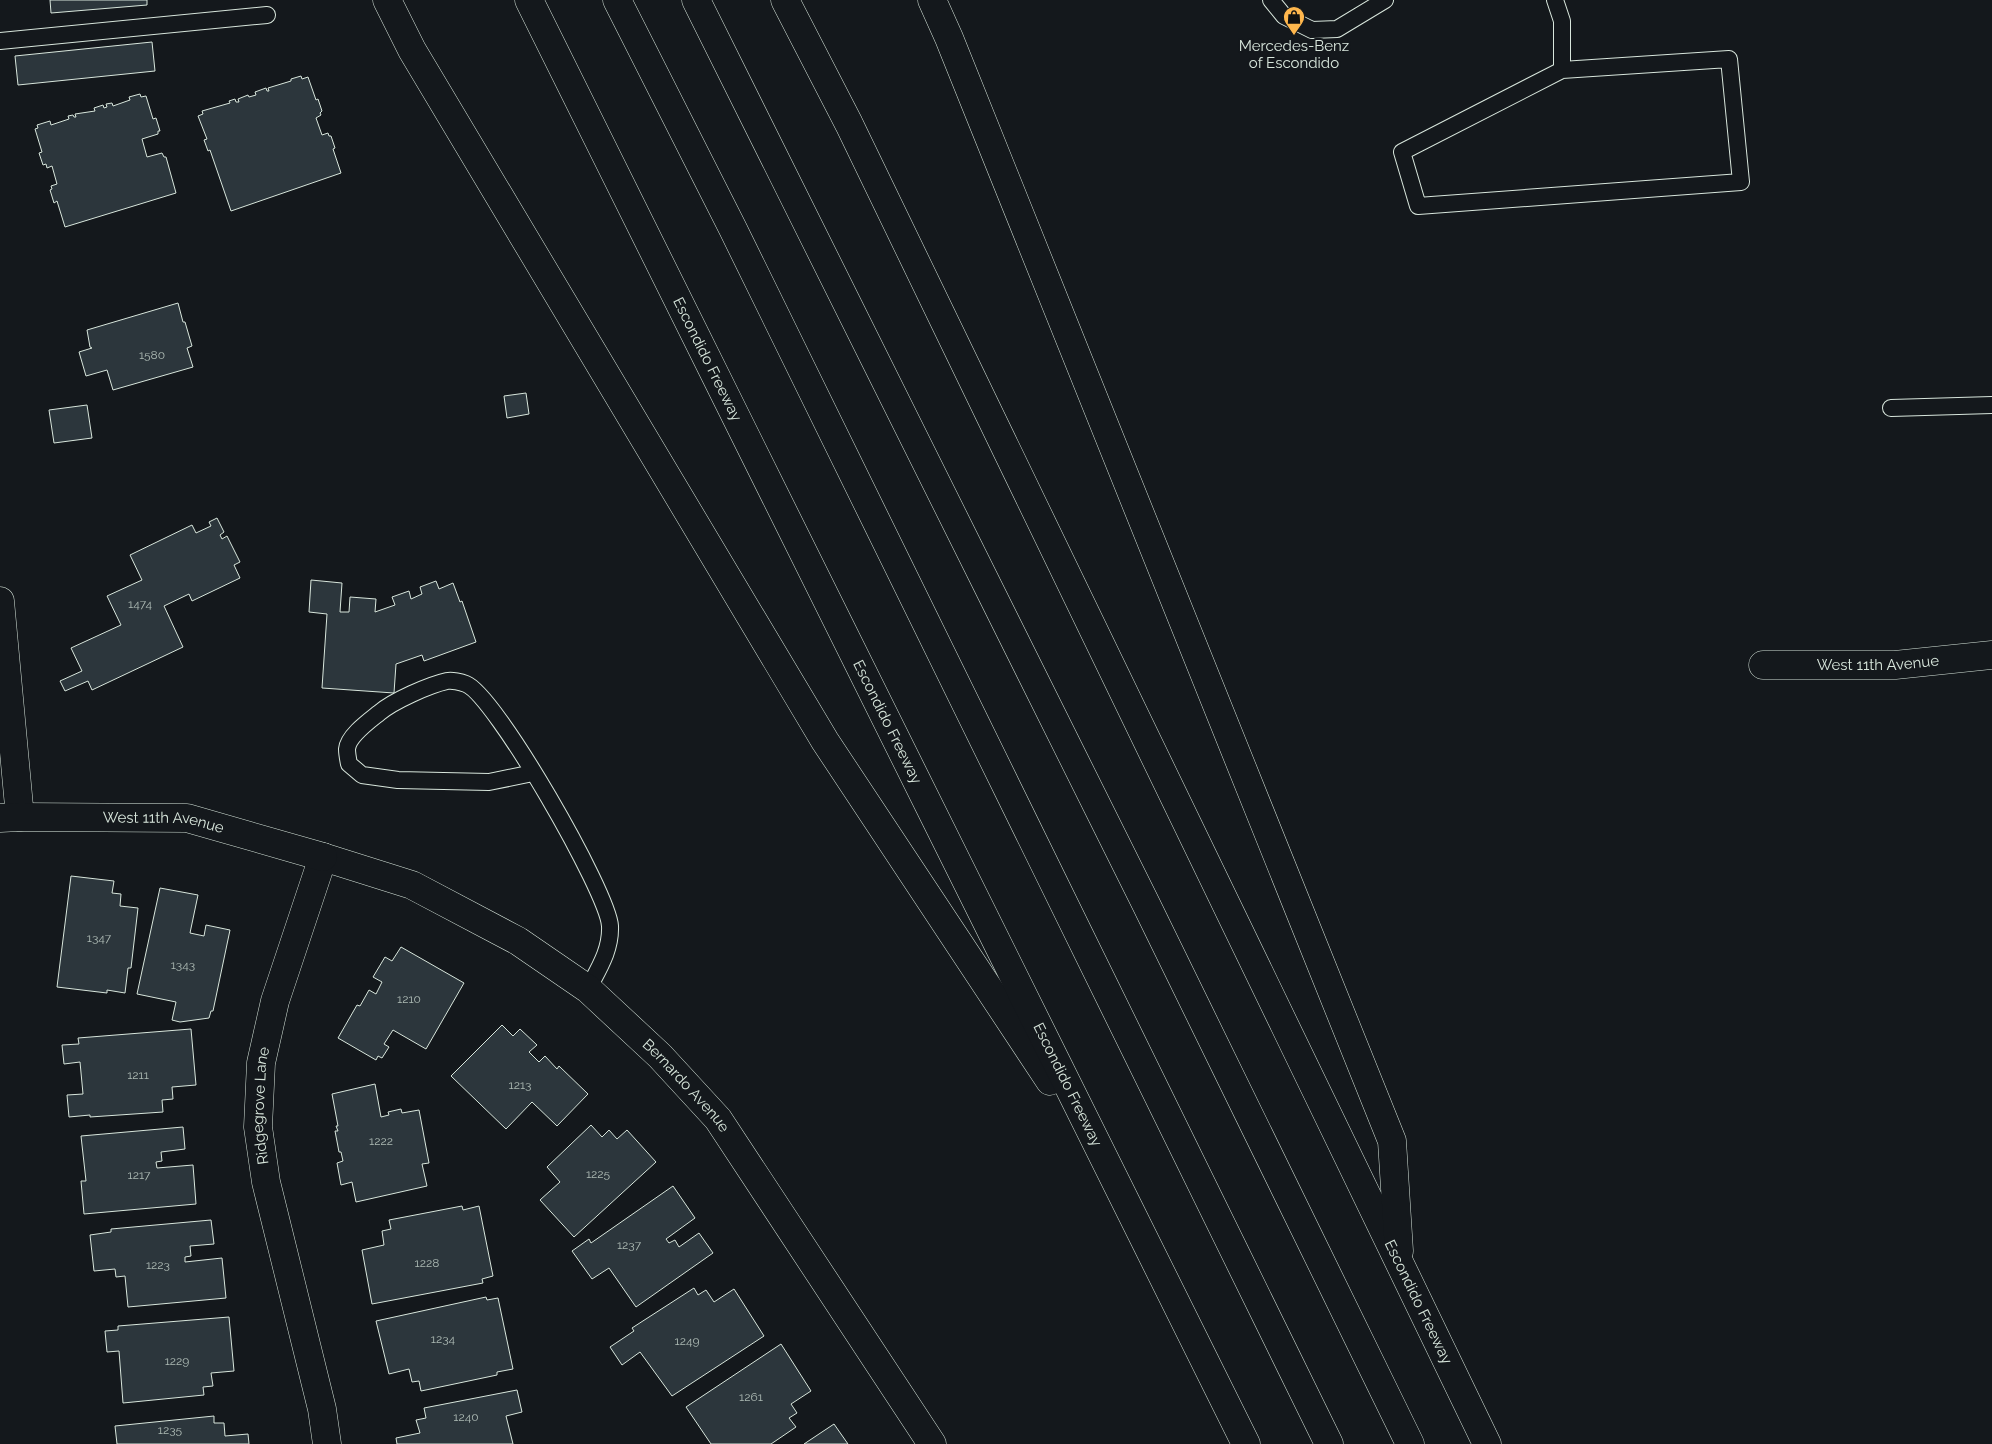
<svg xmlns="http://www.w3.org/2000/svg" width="1992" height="1444" font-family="Raleway,sans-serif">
<rect width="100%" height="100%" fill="#14181c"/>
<path fill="#2c363c" stroke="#d8e6dc" d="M 50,0 L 147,0 L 147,5 L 51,13 Z
M 152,42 L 155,71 L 18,85 L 15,56 Z
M 301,76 L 302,79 L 308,77 L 316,100 L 318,99 L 322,111 L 320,113 L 321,115 L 316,118 L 322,135 L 328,133 L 329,136 L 331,136 L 335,148 L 333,149 L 341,173 L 231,211 L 210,150 L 208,151 L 204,140 L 207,139 L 198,116 L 203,114 L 202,111 L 230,103 L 229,101 L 235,99 L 236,102 L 239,102 L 238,99 L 248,95 L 249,97 L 256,95 L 255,92 L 266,88 L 267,91 L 269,91 L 268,88 L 291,81 L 291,79 Z
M 140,94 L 141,97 L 146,96 L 153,119 L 156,118 L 160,131 L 158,131 L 158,134 L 142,139 L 147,157 L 162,153 L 164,157 L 166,157 L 176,193 L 65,227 L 57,201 L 54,203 L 50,190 L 52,189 L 51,186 L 57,184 L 52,166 L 47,168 L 46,164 L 43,165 L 39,153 L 42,152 L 35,129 L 38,128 L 37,125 L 50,121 L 51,125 L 69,119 L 68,116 L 73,115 L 74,117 L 76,117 L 75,114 L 95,111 L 94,108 L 103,105 L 104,108 L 107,107 L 106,104 L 112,103 L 113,106 L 130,100 L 129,97 Z
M 178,303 L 183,322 L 185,322 L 192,346 L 187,348 L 193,367 L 113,390 L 107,370 L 86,376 L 79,352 L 92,348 L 90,347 L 87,330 Z
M 526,393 L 529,414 L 507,418 L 504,396 Z
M 87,405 L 92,438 L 54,443 L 49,410 Z
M 217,518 L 224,532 L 220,535 L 222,539 L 227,536 L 240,562 L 234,565 L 240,578 L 192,601 L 189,594 L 164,606 L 183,647 L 92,690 L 88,681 L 65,691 L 60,681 L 82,671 L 71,648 L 121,625 L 107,596 L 142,580 L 130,555 L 192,525 L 196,533 L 211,526 L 209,522 Z
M 311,580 L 342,583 L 340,612 L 349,612 L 350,597 L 376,599 L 375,612 L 395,605 L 392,597 L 409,591 L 411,599 L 422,594 L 420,587 L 436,581 L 439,589 L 453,583 L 460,602 L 462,601 L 476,642 L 424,661 L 422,655 L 396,664 L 394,693 L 322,688 L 327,614 L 309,612 Z
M 71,876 L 114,881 L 112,893 L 121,894 L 120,906 L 138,908 L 131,968 L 128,968 L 125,993 L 107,990 L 107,993 L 57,987 Z
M 160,888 L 198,895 L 190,933 L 204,936 L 206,925 L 230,930 L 213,1011 L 211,1011 L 209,1018 L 180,1022 L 172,1020 L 176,1002 L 137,994 Z
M 401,947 L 464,983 L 426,1049 L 393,1030 L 384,1044 L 389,1047 L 382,1058 L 378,1056 L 376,1060 L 338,1038 L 357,1005 L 360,1006 L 369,990 L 376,994 L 382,982 L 373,977 L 385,957 L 392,961 Z
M 502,1025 L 513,1036 L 520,1029 L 537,1045 L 529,1052 L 539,1062 L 545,1056 L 557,1069 L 559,1066 L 588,1094 L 557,1126 L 532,1102 L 506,1129 L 451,1076 Z
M 191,1029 L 196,1085 L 172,1087 L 173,1099 L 162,1100 L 163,1112 L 90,1117 L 90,1115 L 69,1117 L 67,1095 L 83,1094 L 80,1062 L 64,1064 L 62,1045 L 79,1044 L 78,1038 Z
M 375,1084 L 381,1117 L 389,1115 L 388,1112 L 401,1109 L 402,1113 L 419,1110 L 429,1163 L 422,1164 L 427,1186 L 356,1202 L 352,1182 L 341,1185 L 337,1163 L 343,1161 L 341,1152 L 339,1152 L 335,1131 L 338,1131 L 336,1126 L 338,1126 L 332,1094 Z
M 591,1125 L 602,1137 L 609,1130 L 617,1139 L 627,1130 L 656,1162 L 574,1237 L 540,1200 L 560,1182 L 547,1167 Z
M 183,1127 L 185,1149 L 161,1152 L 162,1161 L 156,1162 L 157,1168 L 193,1165 L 196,1204 L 84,1214 L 81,1181 L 86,1181 L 81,1136 Z
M 673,1186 L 695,1218 L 666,1239 L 669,1243 L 675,1240 L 679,1247 L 699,1233 L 713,1253 L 636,1307 L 609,1268 L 592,1279 L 572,1251 L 589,1239 L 591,1243 Z
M 462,1206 L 463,1210 L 479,1206 L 493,1276 L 482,1279 L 483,1283 L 372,1304 L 362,1250 L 384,1245 L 382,1231 L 391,1229 L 389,1220 Z
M 211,1220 L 214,1244 L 190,1246 L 191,1256 L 185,1257 L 185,1262 L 222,1258 L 226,1298 L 128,1307 L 125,1276 L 116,1277 L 115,1269 L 94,1271 L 90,1235 L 111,1232 L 111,1229 Z
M 694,1288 L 698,1295 L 706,1290 L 714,1302 L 734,1289 L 764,1336 L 672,1396 L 640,1352 L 622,1365 L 610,1347 L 634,1331 L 632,1328 Z
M 486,1297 L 487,1300 L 498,1298 L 513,1369 L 497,1372 L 497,1375 L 421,1391 L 419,1381 L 412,1382 L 409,1369 L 389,1374 L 376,1321 Z
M 229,1317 L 234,1371 L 211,1373 L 213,1386 L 203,1387 L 204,1395 L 123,1403 L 119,1351 L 107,1352 L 105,1331 L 118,1330 L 118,1326 Z
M 781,1344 L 811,1391 L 791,1404 L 797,1413 L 789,1418 L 796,1427 L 771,1444 L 711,1444 L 686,1407 Z
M 517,1390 L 522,1412 L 506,1416 L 513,1444 L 397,1444 L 396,1438 L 420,1433 L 416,1420 L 426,1418 L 424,1408 Z
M 214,1416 L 214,1423 L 224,1423 L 225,1436 L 248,1434 L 249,1444 L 117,1444 L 115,1426 Z
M 834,1424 L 848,1444 L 804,1444 Z"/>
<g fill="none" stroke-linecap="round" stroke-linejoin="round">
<g stroke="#d8e6dc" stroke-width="18">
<path id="service" d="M 1271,0 L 1284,16 L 1312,30 L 1337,29 L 1385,0
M 1555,0 L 1562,21 L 1562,70 L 1402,152 L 1418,206 L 1741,182 L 1729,59 L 1562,70
M 0,41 L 267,15
M 1891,408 L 1992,405
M 533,773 L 489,782 L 398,780 L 362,775 L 349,764 C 348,759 347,754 347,749 C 348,736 369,721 379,713 C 393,701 429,685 447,681 C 452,680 461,682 466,684 C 495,695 608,892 610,926 C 611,950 599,968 588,989"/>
</g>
<g stroke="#d8e6dc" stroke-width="29">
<g id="minor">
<path d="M 0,601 L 20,817"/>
<path id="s1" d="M 1763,665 L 1895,665 L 1992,655"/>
<path id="s2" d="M 327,1444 L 322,1409 L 266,1182 L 258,1127 L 261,1063 L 275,1001 L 323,857 L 412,885 L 518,941 L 588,989 L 660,1056 L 718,1119 L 932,1444"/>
</g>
</g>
<g stroke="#d8e6dc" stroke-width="29">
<g id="tertiary">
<path id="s3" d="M 0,818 L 20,817 L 187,818 L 323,857"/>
</g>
</g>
<g stroke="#d8e6dc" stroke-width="29">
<g id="motorway">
<path d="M 387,0 L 412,50 L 825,741 L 1050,1081"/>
<path id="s4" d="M 529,0 L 1246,1444"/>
<path d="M 617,0 L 733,229 L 1329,1444"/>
<path d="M 696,0 L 1146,904 L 1410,1444"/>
<path id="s5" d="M 785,0 L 849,124 L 1487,1444"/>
<path d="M 932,0 L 949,38 L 1392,1141 L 1399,1251"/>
</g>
</g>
<use href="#service" stroke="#14181c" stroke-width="16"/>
<use href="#minor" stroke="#14181c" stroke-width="28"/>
<use href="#tertiary" stroke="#14181c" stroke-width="28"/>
<use href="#motorway" stroke="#14181c" stroke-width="28"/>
</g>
<defs>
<g id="shop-pin" transform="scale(1.125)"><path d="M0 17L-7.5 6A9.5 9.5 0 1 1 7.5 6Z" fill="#ffb74d" stroke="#14181c"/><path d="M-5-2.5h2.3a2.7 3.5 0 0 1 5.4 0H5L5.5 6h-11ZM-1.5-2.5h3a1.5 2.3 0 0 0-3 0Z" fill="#111"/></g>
</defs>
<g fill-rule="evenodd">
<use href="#shop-pin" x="1294" y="17"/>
</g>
<g text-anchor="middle" stroke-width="4" stroke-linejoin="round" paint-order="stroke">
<g font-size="12" fill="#adbab4">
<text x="152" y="359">1580</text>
<text x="140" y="608">1474</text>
<text x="99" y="942">1347</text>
<text x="183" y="969">1343</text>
<text x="409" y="1003">1210</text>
<text x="138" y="1079">1211</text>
<text x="520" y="1089">1213</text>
<text x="381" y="1145">1222</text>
<text x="598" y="1178">1225</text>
<text x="139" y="1179">1217</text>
<text x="629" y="1249">1237</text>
<text x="427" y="1267">1228</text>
<text x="158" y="1269">1223</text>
<text x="443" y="1343">1234</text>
<text x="687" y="1345">1249</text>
<text x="177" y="1365">1229</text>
<text x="751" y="1401">1261</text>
<text x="466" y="1421">1240</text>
<text x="170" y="1434">1235</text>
</g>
<g font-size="15" fill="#d8e6dc" stroke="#14181c">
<text x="1294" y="51">Mercedes-Benz<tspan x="1294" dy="17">of Escondido</tspan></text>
</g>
<g font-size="15" fill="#d8e6dc" stroke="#14181c">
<text dy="5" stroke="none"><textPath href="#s4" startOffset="401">Escondido Freeway</textPath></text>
<text dy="5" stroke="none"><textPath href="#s1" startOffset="115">West 11th Avenue</textPath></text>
<text dy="5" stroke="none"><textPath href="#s4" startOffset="806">Escondido Freeway</textPath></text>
<text dy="5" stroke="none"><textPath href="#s3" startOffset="164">West 11th Avenue</textPath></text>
<text dy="5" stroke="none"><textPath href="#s4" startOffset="1211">Escondido Freeway</textPath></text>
<text dy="5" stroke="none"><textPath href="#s2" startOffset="1040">Bernardo Avenue</textPath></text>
<text dy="5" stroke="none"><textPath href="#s2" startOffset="346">Ridgegrove Lane</textPath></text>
<text dy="5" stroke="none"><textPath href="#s5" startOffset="1448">Escondido Freeway</textPath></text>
</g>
</g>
</svg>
